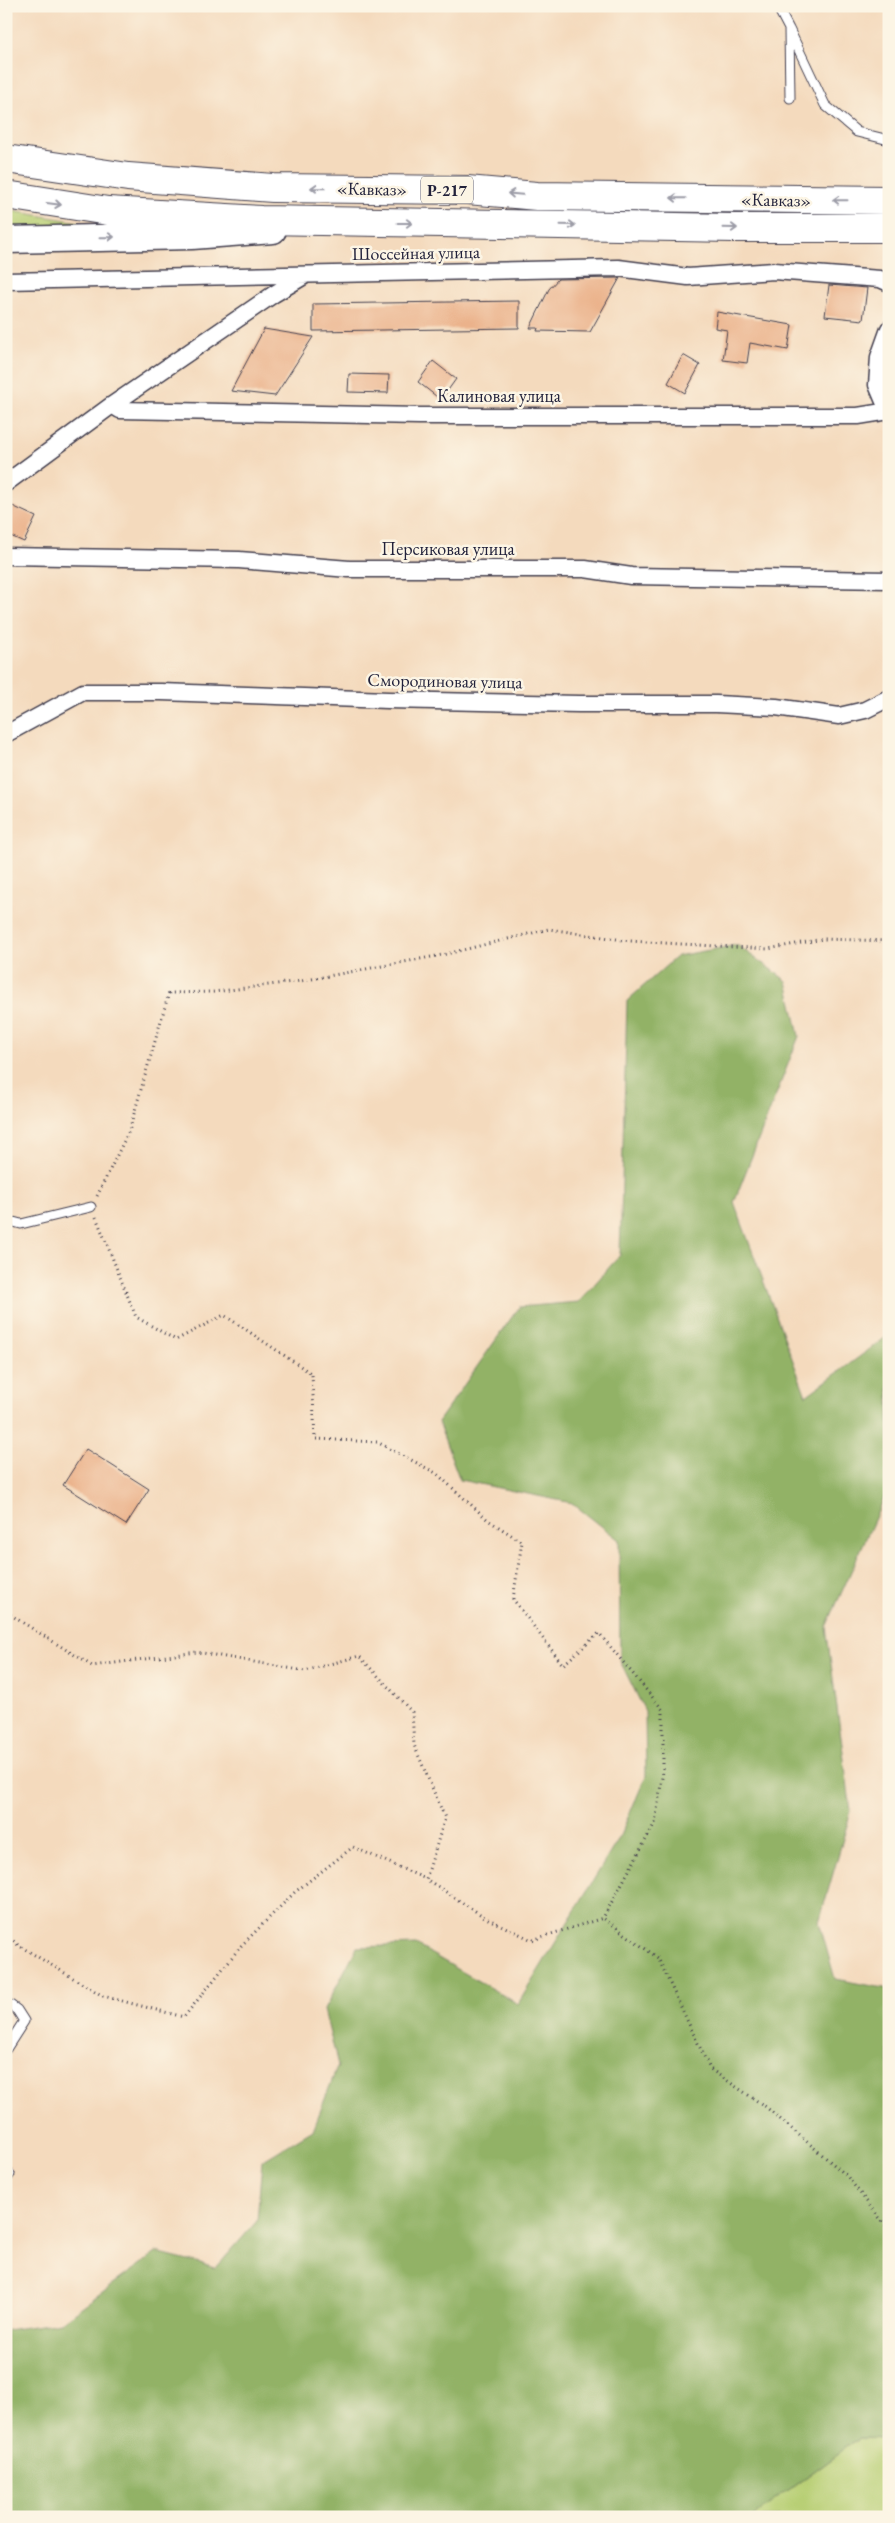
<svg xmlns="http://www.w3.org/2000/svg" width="895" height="2523" font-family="'EB Garamond',serif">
<rect width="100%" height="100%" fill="#fcf5e5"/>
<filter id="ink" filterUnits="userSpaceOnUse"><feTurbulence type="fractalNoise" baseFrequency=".02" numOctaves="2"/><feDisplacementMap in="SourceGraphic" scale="10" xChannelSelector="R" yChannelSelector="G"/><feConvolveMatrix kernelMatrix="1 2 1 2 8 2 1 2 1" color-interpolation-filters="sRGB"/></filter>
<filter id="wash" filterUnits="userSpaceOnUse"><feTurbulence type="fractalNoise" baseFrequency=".0096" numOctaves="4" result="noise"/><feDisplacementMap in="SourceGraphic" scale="20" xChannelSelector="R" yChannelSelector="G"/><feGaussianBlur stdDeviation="1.12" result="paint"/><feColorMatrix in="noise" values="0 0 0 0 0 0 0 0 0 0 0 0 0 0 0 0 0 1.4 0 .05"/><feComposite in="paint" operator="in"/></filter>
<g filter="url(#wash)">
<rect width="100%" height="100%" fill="#f4dabd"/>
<path fill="#b8cf74" stroke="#6d7858" d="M 6,210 L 78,222 L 77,230 L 6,233 Z
M 859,2438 L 889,2439 L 889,2517 L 752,2517 Z"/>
<path fill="#92b266" stroke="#5a6a50" d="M 737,945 L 787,981 L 799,1036 L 734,1202 L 806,1396 L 889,1335 L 889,1487 L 826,1627 L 851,1811 L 819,1922 L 835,1979 L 889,1989 L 889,2439 L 859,2438 L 752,2517 L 6,2517 L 6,2330 L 61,2322 L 156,2253 L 216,2268 L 257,2221 L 262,2161 L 313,2130 L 338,2065 L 324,2010 L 357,1947 L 416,1945 L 518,2004 L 619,1838 L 646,1776 L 645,1711 L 620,1661 L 619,1540 L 572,1503 L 460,1480 L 438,1422 L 519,1307 L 579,1302 L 620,1255 L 627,1001 L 677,956 Z"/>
<g id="blocks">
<path fill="#ebb28b" d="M 620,278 L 590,332 L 537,331 L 538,328 L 530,328 L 549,289 L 558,279 Z
M 829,285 L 867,288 L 863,320 L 825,316 Z
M 519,301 L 519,328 L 313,331 L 313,304 Z
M 717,312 L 792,325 L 788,350 L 750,343 L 747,363 L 723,360 L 727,330 L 715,328 Z
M 264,329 L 313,337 L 275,396 L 231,391 Z
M 683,355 L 700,365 L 685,393 L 668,383 Z
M 433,361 L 456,379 L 441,400 L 418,382 Z
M 349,374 L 389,375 L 388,393 L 348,392 Z
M 6,503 L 36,517 L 24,542 L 6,534 Z
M 86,1449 L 149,1489 L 126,1525 L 63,1485 Z"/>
</g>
</g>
<g filter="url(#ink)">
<use href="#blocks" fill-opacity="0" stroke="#423e4e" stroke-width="1"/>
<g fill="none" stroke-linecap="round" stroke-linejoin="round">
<g stroke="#423e4e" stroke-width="11">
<path id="lane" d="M 777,6 L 789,29 L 790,98
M 789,29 L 825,105 L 857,132 L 889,140
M 6,1220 L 21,1224 L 91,1207
M 6,2002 L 17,2010 L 24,2021 L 6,2049
M 6,2180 L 10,2174"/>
</g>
<g stroke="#423e4e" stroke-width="19">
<path id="street" d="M 6,281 L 618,268 L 688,277 L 774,271 L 880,279 L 889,283
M 112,405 L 120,410 L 419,416 L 858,416 L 889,411
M 888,411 L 877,385 L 879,357 L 889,329
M 6,483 L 112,405 L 274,294 L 304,276
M 6,556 L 239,560 L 349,569 L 585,569 L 631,576 L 889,580
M 6,734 L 83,692 L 161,692 L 388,700 L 579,704 L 716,704 L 776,707 L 839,716 L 865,710 L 889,698"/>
</g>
<g stroke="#423e4e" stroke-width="29">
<path id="primary" d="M 6,240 L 192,236 L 273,230"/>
</g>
<g stroke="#423e4e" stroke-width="30">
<path id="highway" d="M 6,159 L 128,177 L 273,188 L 467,190 L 537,196 L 889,200
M 6,195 L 108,211 L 261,220 L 734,228 L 889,228"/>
</g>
<path stroke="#423e4e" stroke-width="3" stroke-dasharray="1 4" stroke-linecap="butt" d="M 97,1196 L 129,1131 L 169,993 L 213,992 L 301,981 L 442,955 L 549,929 L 630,941 L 768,949 L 823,939 L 889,941
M 96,1217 L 136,1317 L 176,1340 L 224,1315 L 312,1374 L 315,1439 L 377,1442 L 436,1473 L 488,1520 L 522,1542 L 513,1599 L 563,1665 L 599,1633 L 663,1710 L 663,1771 L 655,1823 L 603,1918
M 6,1612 L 92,1666 L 197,1652 L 305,1671 L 359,1656 L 412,1712 L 414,1745 L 445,1818 L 426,1879 L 486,1918 L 532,1940 L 603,1918 L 658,1958 L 710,2069 L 766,2107 L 846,2175 L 889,2230
M 6,1934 L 18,1945 L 103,1996 L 184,2017 L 241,1946 L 295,1892 L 353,1847 L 426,1879"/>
<use href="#lane" stroke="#fff" stroke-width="9"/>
<use href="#street" stroke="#fff" stroke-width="16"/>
<use href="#primary" stroke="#fff" stroke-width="26"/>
<use href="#highway" stroke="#fff" stroke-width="28"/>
</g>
<defs><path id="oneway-shaft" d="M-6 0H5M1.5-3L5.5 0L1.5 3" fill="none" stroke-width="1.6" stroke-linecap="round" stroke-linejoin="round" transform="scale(1.25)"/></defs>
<g stroke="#9c9ca7">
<use href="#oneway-shaft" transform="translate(318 188) rotate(-179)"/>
<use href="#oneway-shaft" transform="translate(515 194) rotate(-175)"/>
<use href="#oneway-shaft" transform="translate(678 198) rotate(-179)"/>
<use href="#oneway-shaft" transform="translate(840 200) rotate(-179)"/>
<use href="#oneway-shaft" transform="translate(54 204) rotate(7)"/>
<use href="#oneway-shaft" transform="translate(405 223)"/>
<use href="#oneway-shaft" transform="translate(568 225) rotate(1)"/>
<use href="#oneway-shaft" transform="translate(730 228) rotate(1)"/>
<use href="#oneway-shaft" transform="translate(107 237) rotate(-1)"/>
</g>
</g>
<g text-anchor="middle" stroke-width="5" stroke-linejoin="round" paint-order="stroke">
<rect fill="#fcf5e5" stroke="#63616e" stroke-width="1" x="421" y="176.5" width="52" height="27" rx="4"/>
<g font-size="16" font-weight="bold" fill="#22223b">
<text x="447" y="196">Р-217</text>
</g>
<g font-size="18" fill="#22223b" stroke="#fcf5e5">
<text transform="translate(372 189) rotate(1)" y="6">«Кавказ»</text>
<text transform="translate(776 200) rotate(1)" y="6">«Кавказ»</text>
<text transform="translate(416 253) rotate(-1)" y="6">Шоссейная улица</text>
<text x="499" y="402">Калиновая улица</text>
<text x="448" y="555">Персиковая улица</text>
<text transform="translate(445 681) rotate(1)" y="6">Смородиновая улица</text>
</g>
</g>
<rect width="895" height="2523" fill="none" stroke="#fcf5e5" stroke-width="25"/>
</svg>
